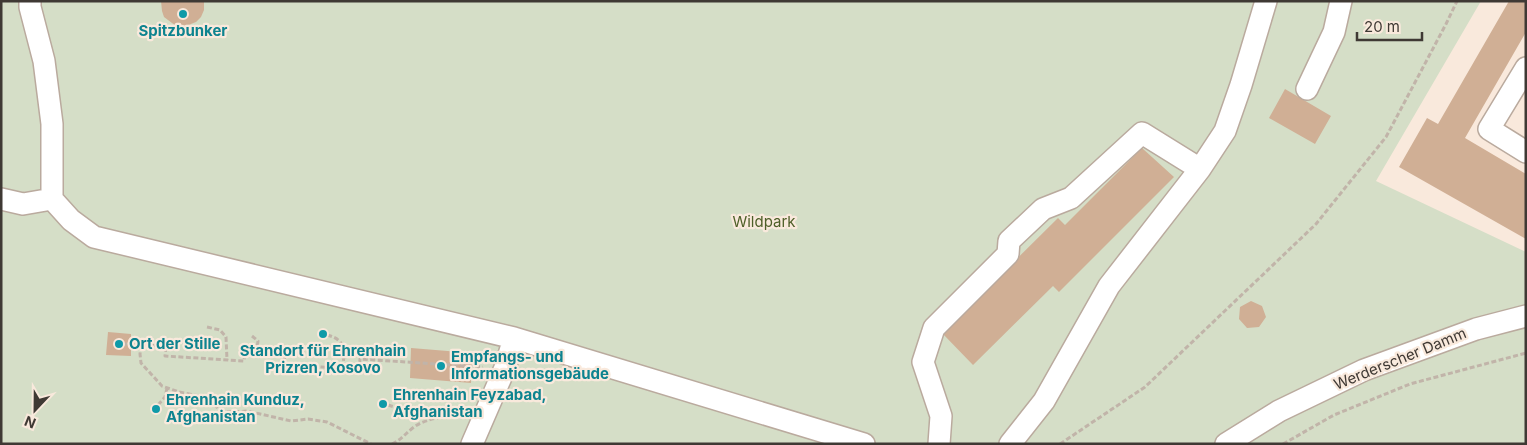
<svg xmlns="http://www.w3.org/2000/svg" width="1527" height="445" font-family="Inter,sans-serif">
<rect width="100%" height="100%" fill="#f9e9dc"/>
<path fill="#d5dec7" d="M 1,1 L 1481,1 L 1376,181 L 1526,252 L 1526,444 L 1,444 Z"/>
<path fill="#d0af95" d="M 161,1 L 204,1 L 204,10 L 201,17 L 196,22 L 183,27 L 176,26 L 164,17 L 162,11 Z
M 1509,1 L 1526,1 L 1526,32 L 1465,138 L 1526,174 L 1526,239 L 1399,167 L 1427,118 L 1438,124 Z
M 1285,89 L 1331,116 L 1315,144 L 1269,118 Z
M 1142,148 L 1174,177 L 1059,292 L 1053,286 L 973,365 L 942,333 L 1058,218 L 1065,225 Z
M 1251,301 L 1262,306 L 1266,317 L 1259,327 L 1247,328 L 1239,319 L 1240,307 Z
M 108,332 L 131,334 L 131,356 L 106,355 Z
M 411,348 L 472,353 L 471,383 L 410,378 Z"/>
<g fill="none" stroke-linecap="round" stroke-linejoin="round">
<g stroke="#baaa9e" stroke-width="24">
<path id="minor" d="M 30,1 L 30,7 L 44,61 L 52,124 L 52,199
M 1526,68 L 1489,129 L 1526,152
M 1307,89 L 1334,32 L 1341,1
M 1,199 L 23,204 L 52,199 L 71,220 L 94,237 L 514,338 L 864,444
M 472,444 L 505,368 L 514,338
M 939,444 L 941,416 L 923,362 L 934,328 L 1008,254 L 1009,241 L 1043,209 L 1071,198 L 1142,133 L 1200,169
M 1010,444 L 1044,401 L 1109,286 L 1200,169 L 1225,131 L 1241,85 L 1266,1
M 1226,444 L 1279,411 L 1364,370 L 1476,329 L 1526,316"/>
</g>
<path stroke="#c1b4a9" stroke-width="3" stroke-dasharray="5 2.5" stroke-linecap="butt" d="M 207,327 L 220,330 L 226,337 L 227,360
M 327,335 C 347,340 344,351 343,368
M 252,336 L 258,341 L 256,354
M 122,344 L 166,346 L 165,356 L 244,361 L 245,353 L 284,355 L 285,364 L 359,370 L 360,359 L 483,367
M 141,345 L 140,354 L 141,363 L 162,386 L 179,392 L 199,396 L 209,401 L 222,411 L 233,412 L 247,411 L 291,421 L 308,419 L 327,422 L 371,444
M 158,405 L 165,397 L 167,388
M 388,405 L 404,410 L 440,417
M 216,420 L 222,411
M 392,444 C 401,440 406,433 414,427 C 427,418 445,416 461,415
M 1060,444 L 1145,387 L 1316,224 L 1386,137 L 1446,24 L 1457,1
M 1283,444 L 1334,415 L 1410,384 L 1526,353"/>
<use href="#minor" stroke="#fff" stroke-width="21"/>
</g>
<g fill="#0f9aa8" stroke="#f9e9dc" stroke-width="2">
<circle cx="183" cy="14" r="5"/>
<circle cx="323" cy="334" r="5"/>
<circle cx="119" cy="344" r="5"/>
<circle cx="441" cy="366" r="5"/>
<circle cx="383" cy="404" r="5"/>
<circle cx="156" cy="409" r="5"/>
</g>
<g text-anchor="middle" stroke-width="4.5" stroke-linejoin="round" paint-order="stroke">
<g font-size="15" font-weight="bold" fill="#0d838f" stroke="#f9e9dc" text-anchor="start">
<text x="183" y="36" text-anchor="middle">Spitzbunker</text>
<text x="129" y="349">Ort der Stille</text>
<text x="323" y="356" text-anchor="middle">Standort für Ehrenhain<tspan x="323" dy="17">Prizren, Kosovo</tspan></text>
<text x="451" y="362">Empfangs- und<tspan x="451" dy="17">Informationsgebäude</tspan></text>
<text x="393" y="400">Ehrenhain Feyzabad,<tspan x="393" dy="17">Afghanistan</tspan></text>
<text x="166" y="405">Ehrenhain Kunduz,<tspan x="166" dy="17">Afghanistan</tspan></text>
</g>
<g font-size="15" fill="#4e5f28" stroke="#f9e9dc">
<text x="764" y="227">Wildpark</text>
</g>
<g font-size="15" fill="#3f3934" stroke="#f9e9dc">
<text transform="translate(1400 359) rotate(-22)" y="5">Werderscher Damm</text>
</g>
</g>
<rect width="1527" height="445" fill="none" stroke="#3f3934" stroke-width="5"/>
<g transform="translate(35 410) rotate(202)" stroke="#f9e9dc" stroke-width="4" paint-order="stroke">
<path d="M0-4L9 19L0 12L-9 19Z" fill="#3f3934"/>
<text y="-8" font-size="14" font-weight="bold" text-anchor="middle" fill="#3f3934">N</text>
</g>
<path d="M1357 32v8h65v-8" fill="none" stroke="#3f3934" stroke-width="2.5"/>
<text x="1364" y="32" font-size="15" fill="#3f3934" stroke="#f9e9dc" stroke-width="4" paint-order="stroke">20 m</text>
</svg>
